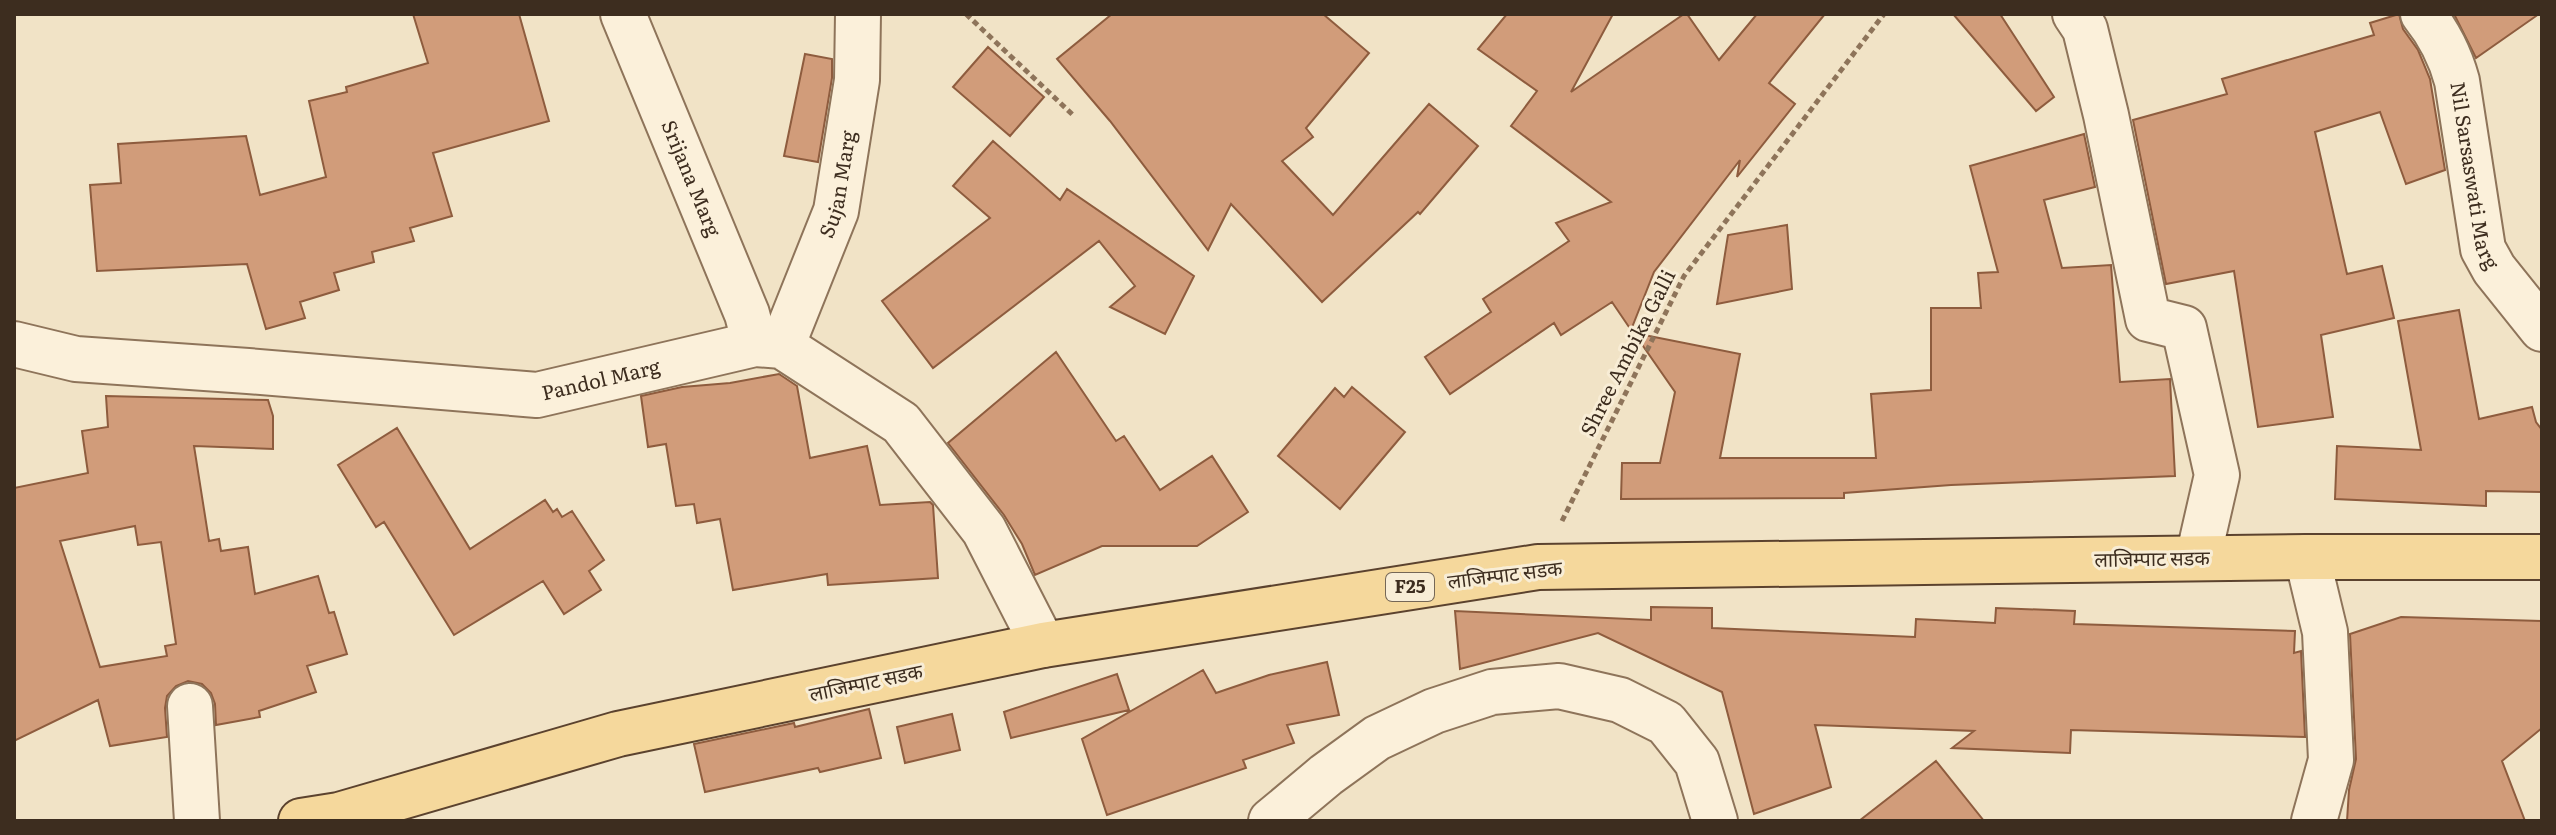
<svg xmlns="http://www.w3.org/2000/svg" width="2556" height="835" font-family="Literata,'Noto Sans Devanagari',serif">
<rect width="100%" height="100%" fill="#f1e3c6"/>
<path fill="#d19c7a" stroke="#8e5c3e" stroke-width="2" fill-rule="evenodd" d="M 413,14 L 519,14 L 549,121 L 433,153 L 452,216 L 410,228 L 414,241 L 372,252 L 374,262 L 334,273 L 339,290 L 300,302 L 305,318 L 266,329 L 247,264 L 97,271 L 90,185 L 121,183 L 118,144 L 246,136 L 260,195 L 326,177 L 309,101 L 347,92 L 346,87 L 428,63 Z
M 1112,14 L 1323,14 L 1369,53 L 1306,128 L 1313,137 L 1282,161 L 1333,215 L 1429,104 L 1478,146 L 1420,214 L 1418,212 L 1322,302 L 1231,204 L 1208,250 L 1110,121 L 1057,59 Z
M 1507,14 L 1613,14 L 1571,92 L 1684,14 L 1687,14 L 1719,60 L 1757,14 L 1825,14 L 1769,83 L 1795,104 L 1737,177 L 1740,160 L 1654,272 L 1631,330 L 1612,302 L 1561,335 L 1554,323 L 1450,394 L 1425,357 L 1491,312 L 1483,299 L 1569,241 L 1556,223 L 1611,202 L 1511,126 L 1537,91 L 1478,49 Z
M 1953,14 L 2000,14 L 2054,97 L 2036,111 Z
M 2399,14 L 2403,29 L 2418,50 L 2430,79 L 2445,170 L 2406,184 L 2380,112 L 2315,132 L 2347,274 L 2382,266 L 2394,318 L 2321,335 L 2333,417 L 2258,427 L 2234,271 L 2166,284 L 2133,120 L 2227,94 L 2222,79 L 2374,35 L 2370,23 Z
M 2454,14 L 2539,14 L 2476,58 Z
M 988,47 L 1044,97 L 1010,136 L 953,87 Z
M 805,54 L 832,59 L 832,78 L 818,162 L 784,156 Z
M 2084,134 L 2095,187 L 2044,200 L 2062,268 L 2111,265 L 2120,382 L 2170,379 L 2175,476 L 1951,485 L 1844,493 L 1844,498 L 1621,499 L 1622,463 L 1660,463 L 1675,392 L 1634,333 L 1740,354 L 1720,458 L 1876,458 L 1871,394 L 1931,390 L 1931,308 L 1981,308 L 1978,273 L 1998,272 L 1970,166 Z
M 993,141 L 1060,200 L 1067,189 L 1194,276 L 1165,334 L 1110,307 L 1135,286 L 1099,241 L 933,368 L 882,301 L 990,218 L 953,186 Z
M 1787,225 L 1792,289 L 1717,304 L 1728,235 Z
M 2459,310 L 2479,419 L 2532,407 L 2536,422 L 2542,430 L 2542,492 L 2486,491 L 2486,506 L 2335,499 L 2337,446 L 2421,450 L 2398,321 Z
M 1056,352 L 1116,441 L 1124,436 L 1160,490 L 1212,456 L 1248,512 L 1197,546 L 1102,546 L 1035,575 L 1022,544 L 1004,515 L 948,443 Z
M 779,374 L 797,386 L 810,458 L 867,446 L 880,505 L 930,502 L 933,505 L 938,578 L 828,585 L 827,574 L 733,590 L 720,519 L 697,523 L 694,504 L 676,506 L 666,444 L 648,447 L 641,396 L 682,387 L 730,383 Z
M 1352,387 L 1405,432 L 1340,509 L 1278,456 L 1335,388 L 1344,397 Z
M 106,396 L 268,400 L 273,416 L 273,449 L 194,446 L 209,541 L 219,539 L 221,551 L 248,547 L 255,594 L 318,576 L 329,613 L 334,612 L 347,654 L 307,666 L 316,692 L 259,711 L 260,717 L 216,725 L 215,704 L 211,693 L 202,684 L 188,681 L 176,686 L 167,696 L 165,708 L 167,737 L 110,746 L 98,700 L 14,741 L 14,488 L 88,473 L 82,431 L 108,427 ZM 135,526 L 138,545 L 161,542 L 176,644 L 165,646 L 167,656 L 100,667 L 60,541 Z
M 397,428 L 470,549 L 545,500 L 553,512 L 557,509 L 562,517 L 572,511 L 604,560 L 589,571 L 601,590 L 564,614 L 543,581 L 454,635 L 384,522 L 376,527 L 338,465 Z
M 1651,607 L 1712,608 L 1712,628 L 1915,637 L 1916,619 L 1995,623 L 1996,608 L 2075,611 L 2074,624 L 2295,631 L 2294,653 L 2301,651 L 2305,737 L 2071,730 L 2070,753 L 1952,748 L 1974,731 L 1815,725 L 1831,787 L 1754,814 L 1722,692 L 1598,633 L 1460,669 L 1455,611 L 1651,620 Z
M 2401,617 L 2542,621 L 2542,728 L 2502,761 L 2525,821 L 2347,821 L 2349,790 L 2356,759 L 2350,634 Z
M 1327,662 L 1339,715 L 1287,725 L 1294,743 L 1243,760 L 1246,768 L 1107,815 L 1082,739 L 1203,670 L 1216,693 L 1269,675 Z
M 1117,674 L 1129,710 L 1011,738 L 1004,712 Z
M 869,709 L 881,758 L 820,772 L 818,768 L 705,792 L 694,744 L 794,723 L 795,727 Z
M 952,714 L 960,750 L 905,763 L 897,727 Z
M 1936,761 L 1984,821 L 1859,821 Z"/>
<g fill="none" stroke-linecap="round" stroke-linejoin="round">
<g stroke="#8e745a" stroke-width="48">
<g id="minor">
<path id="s1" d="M 623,14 L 747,314 L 755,344"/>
<path d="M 2075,14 L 2085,29 L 2106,115 L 2148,319 L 2184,328 L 2217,475 L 2198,558"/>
<path id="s2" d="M 2423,14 C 2440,35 2450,55 2457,81 L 2483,249 L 2494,269 L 2542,329"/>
<path id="s3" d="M 14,344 L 76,359 L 248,371 L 537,395 L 755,344 L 782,346 L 901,423 L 984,530 L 1043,645"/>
<path id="s4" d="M 782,346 L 836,211 L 857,80 L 858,14"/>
<path d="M 2307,557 L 2325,632 L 2331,760 L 2314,821"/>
<path d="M 190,706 L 197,821"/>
<path d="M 1271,821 L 1326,775 L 1377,738 L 1434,711 L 1492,692 L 1559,686 L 1620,700 L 1666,723 L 1697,762 L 1715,821"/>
</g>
</g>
<g stroke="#5b422e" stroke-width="48">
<path id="major" d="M 301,821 L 339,815 L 618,734 L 1043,645 L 1538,567 L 2307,557 L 2542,557"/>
</g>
<path stroke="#8e745a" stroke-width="5" stroke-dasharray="6 4" stroke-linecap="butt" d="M 966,14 L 1074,116
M 1562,521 L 1684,276 L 1884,14"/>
<use href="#minor" stroke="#fbf0da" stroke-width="44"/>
<use href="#major" stroke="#f5d89c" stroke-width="44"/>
</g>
<g text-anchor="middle" stroke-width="6" stroke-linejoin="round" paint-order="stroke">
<rect fill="#f8edd6" stroke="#756756" stroke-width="2" x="1386" y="573" width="48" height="28" rx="6"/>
<g font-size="18" font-weight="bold" fill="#3d2d1f">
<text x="1410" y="593">F25</text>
</g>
<g font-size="20" fill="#3d2d1f" stroke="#f8edd6">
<text dy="7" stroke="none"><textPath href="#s2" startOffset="172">Nil Sarsaswati Marg</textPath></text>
<text dy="7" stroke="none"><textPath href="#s1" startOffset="178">Srijana Marg</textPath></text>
<text dy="7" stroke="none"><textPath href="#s4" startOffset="172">Sujan Marg</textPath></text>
<text transform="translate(1628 353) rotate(-63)" y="7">Shree Ambika Galli</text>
<text dy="7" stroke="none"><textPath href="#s3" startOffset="592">Pandol Marg</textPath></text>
<text transform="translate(2152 559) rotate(-1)" y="7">लाजिम्पाट सडक</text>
<text transform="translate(1505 575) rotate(-7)" y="7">लाजिम्पाट सडक</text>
<text transform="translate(866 683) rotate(-12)" y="7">लाजिम्पाट सडक</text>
</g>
</g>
<rect width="2556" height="835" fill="none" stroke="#3d2d1f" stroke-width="32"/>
</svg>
